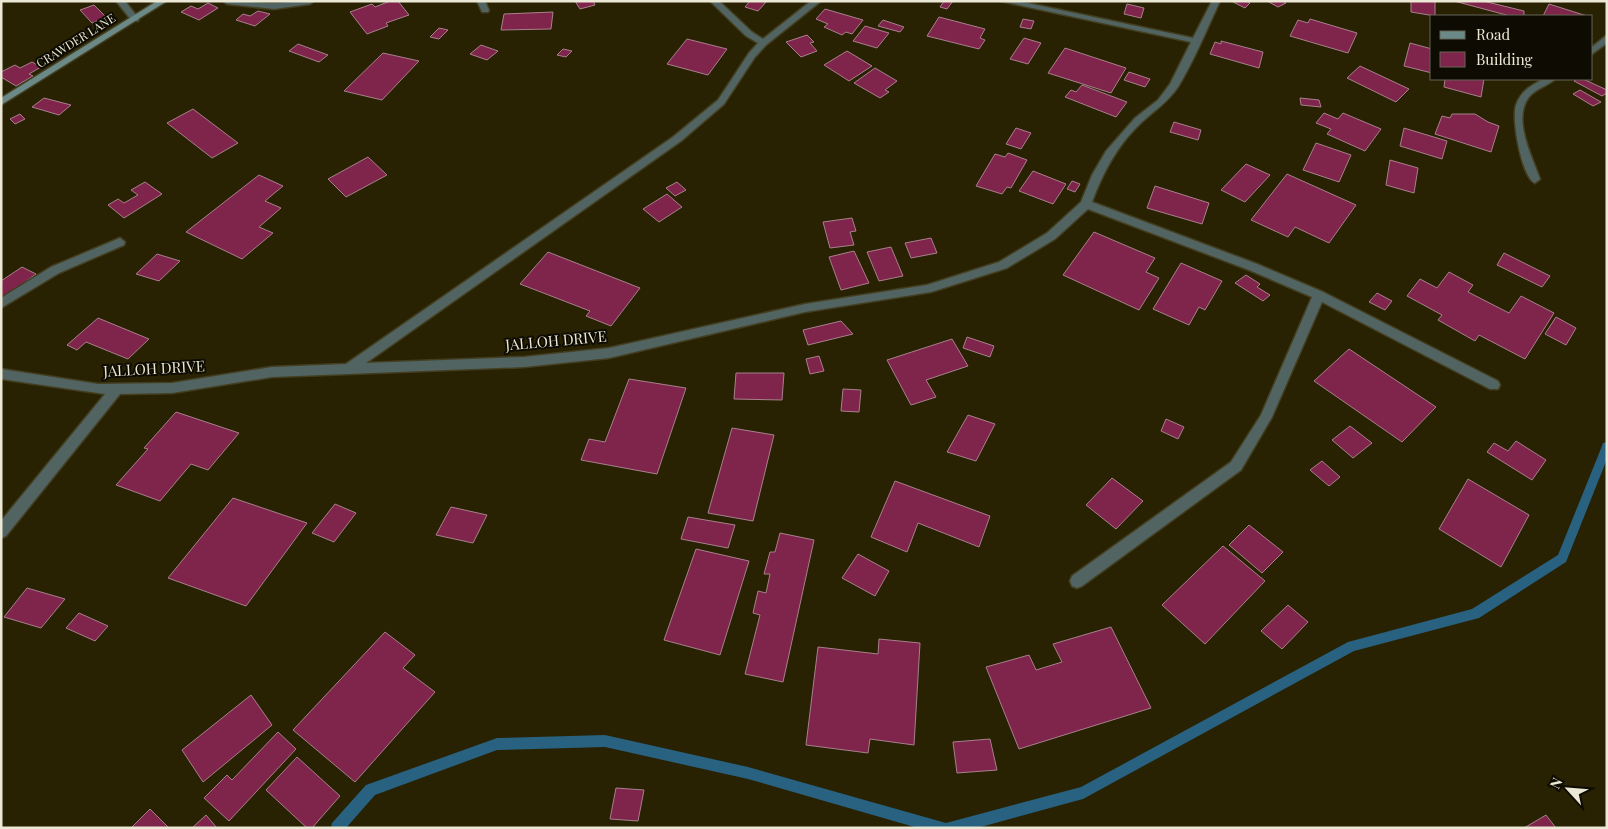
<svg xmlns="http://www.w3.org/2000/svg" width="1608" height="829" font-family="'Playfair Display',serif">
<rect width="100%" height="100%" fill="#282202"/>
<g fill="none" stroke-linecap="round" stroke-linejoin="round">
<path fill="#296180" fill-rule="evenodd" d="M 1607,442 L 1607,459 L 1566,562 L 1479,618 L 1354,651 L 1083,799 L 977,828 L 918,828 L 748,779 L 605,747 L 497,750 L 375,795 L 346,828 L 331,828 L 332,823 L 366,785 L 497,738 L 605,735 L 748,767 L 946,823 L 1081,787 L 1348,642 L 1472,609 L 1558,555 L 1602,446 L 1603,443 Z"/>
</g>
<path fill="#7f254b" stroke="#a7808c" d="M 390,1 L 398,1 L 409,15 L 386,23 L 388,26 L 367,34 L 350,12 L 372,4 L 375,7 Z
M 575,1 L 593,1 L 595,5 L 580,9 Z
M 750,1 L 767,1 L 758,11 L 745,7 Z
M 944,1 L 953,1 L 947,9 L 940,7 Z
M 1234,1 L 1246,1 L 1250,3 L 1245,8 L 1233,2 Z
M 1267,1 L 1283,1 L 1286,3 L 1278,7 Z
M 1411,1 L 1435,1 L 1435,16 L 1411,12 Z
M 1454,1 L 1483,1 L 1524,11 L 1524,16 L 1510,16 Z
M 208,3 L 218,8 L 199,20 L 181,12 L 191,6 L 198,9 Z
M 1127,4 L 1144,8 L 1141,18 L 1124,14 Z
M 1549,4 L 1587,16 L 1543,16 Z
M 94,5 L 106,17 L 92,23 L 80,10 Z
M 825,9 L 863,20 L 852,34 L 846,32 L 842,35 L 824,27 L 828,24 L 816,19 Z
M 258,11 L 270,14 L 255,26 L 236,20 L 243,14 L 250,16 Z
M 553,12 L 551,29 L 501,30 L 504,14 Z
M 939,17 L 985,29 L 980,38 L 985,40 L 979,49 L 927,36 Z
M 1023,19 L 1034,21 L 1031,29 L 1020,27 Z
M 1310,19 L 1357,33 L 1348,53 L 1290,36 L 1298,20 L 1308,23 Z
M 883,20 L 904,27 L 900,32 L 878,26 Z
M 865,26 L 889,33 L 877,48 L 853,41 Z
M 439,28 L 448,30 L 439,39 L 430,37 Z
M 807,35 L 814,42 L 810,43 L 817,51 L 801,57 L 786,42 Z
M 1024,38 L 1041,43 L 1028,64 L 1010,59 Z
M 687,39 L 727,49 L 708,75 L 667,64 Z
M 1221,41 L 1263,52 L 1259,68 L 1210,54 L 1215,42 L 1221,44 Z
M 1410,43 L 1432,49 L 1432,73 L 1404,66 Z
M 298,44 L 328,55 L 319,62 L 289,51 Z
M 481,45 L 498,51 L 487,60 L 470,54 Z
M 1065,48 L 1126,68 L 1111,93 L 1048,73 Z
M 563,49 L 572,51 L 566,57 L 557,55 Z
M 847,51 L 872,66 L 849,81 L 824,65 Z
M 383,53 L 419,61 L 382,100 L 344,91 Z
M 32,62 L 41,67 L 29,74 L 33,76 L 16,86 L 1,77 L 1,72 L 15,65 L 20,68 Z
M 1360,66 L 1409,89 L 1396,102 L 1347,78 Z
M 875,68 L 897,81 L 885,90 L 889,92 L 880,98 L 854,83 Z
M 1129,72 L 1150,79 L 1145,87 L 1124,80 Z
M 1445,79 L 1484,79 L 1481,97 L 1444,87 Z
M 1577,79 L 1583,79 L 1607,90 L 1607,93 L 1602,96 L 1574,81 Z
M 1082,85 L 1127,102 L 1116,117 L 1065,97 L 1071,90 L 1076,92 Z
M 1580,90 L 1601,102 L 1593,106 L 1573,94 Z
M 44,98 L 71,105 L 59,115 L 32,107 Z
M 1300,98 L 1319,100 L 1321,107 L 1301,105 Z
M 193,109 L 238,143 L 212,158 L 167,123 Z
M 1324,113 L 1338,119 L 1343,113 L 1381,129 L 1365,151 L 1327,134 L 1331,129 L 1316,123 Z
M 20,114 L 25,119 L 15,124 L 10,119 Z
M 1452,114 L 1475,114 L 1488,122 L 1499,126 L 1491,152 L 1435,134 L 1442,116 L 1450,118 Z
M 1174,122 L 1201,130 L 1198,140 L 1170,132 Z
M 1016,128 L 1031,133 L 1021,149 L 1006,144 Z
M 1404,128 L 1447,141 L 1442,159 L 1400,146 Z
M 1316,143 L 1351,155 L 1339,182 L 1303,170 Z
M 1008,153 L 1027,160 L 1011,188 L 1007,187 L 1002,194 L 976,186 L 995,154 L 1005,157 Z
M 368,157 L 387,175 L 346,197 L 328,179 Z
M 1390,160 L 1418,168 L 1414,193 L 1386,185 Z
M 1246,164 L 1270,175 L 1245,202 L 1221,190 Z
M 1033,171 L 1066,184 L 1053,204 L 1019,191 Z
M 1287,174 L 1356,205 L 1329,243 L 1295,227 L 1288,237 L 1251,220 Z
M 259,175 L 283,186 L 265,201 L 281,208 L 259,227 L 273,233 L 242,259 L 186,232 Z
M 1072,181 L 1080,184 L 1075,192 L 1067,189 Z
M 145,182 L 162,194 L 124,218 L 108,205 L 118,199 L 124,203 L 138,195 L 131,190 Z
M 677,182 L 686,190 L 675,196 L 666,188 Z
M 1155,186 L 1209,203 L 1202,224 L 1147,208 Z
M 667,194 L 682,207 L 659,222 L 643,209 Z
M 852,218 L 856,231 L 850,232 L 854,245 L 830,248 L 823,222 Z
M 1094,232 L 1155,258 L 1146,272 L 1159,278 L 1139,310 L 1063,275 Z
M 931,238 L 937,253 L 911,258 L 905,243 Z
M 891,247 L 903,276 L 879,281 L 867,252 Z
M 854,251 L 869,283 L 841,290 L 829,257 Z
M 548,252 L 640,288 L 611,326 L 586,316 L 590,311 L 520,284 Z
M 1504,253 L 1550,276 L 1542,287 L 1497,265 Z
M 157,254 L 180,261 L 159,281 L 136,274 Z
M 1181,263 L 1222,281 L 1205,310 L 1199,307 L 1189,325 L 1153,309 Z
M 22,267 L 36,274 L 3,298 L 1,297 L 1,281 Z
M 1449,272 L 1473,285 L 1468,292 L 1509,313 L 1521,296 L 1554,313 L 1525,359 L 1479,335 L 1475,341 L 1438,320 L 1442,315 L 1407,296 L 1420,279 L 1437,288 Z
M 1246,275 L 1260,284 L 1257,287 L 1270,295 L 1263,301 L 1235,283 Z
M 1377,293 L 1392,301 L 1385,310 L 1369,302 Z
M 1556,317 L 1576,328 L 1566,345 L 1545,334 Z
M 98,318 L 149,339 L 128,359 L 86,342 L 77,350 L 67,345 Z
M 841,321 L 853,334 L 808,345 L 803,330 Z
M 967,337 L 994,346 L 990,357 L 963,348 Z
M 952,339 L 968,366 L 926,380 L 936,397 L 911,405 L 887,360 Z
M 1349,349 L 1436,407 L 1402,442 L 1314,381 Z
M 819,356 L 824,371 L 810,374 L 806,359 Z
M 736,373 L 784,373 L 782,400 L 734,399 Z
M 629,379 L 686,388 L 657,474 L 581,460 L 589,439 L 605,442 Z
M 843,389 L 861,390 L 859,412 L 841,411 Z
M 176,412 L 239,433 L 208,470 L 191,464 L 160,501 L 116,485 L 148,449 L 144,448 Z
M 968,415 L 995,424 L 976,461 L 947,452 Z
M 1166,419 L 1184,427 L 1178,439 L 1161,431 Z
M 1350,426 L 1372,443 L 1353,458 L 1332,440 Z
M 732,428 L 774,435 L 753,521 L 708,513 Z
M 1516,441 L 1546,460 L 1532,480 L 1487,452 L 1494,443 L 1508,451 Z
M 1322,461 L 1340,477 L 1329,486 L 1310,470 Z
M 1112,478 L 1143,501 L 1116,529 L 1086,505 Z
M 1468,479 L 1529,515 L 1501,567 L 1439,529 Z
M 895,481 L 990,516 L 979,547 L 918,523 L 907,552 L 871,537 Z
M 233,498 L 307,523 L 246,606 L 168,578 Z
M 335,504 L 356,513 L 334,542 L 312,533 Z
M 451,507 L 487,515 L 473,543 L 436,535 Z
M 688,517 L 735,525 L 728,548 L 681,539 Z
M 1249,525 L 1283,552 L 1262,573 L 1229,545 Z
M 780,533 L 814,540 L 783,682 L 745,674 L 760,615 L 753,613 L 758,591 L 766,593 L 770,574 L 764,574 L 770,552 L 775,552 Z
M 1223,546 L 1265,581 L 1205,644 L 1162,605 Z
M 696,549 L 749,561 L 720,655 L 664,640 Z
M 858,554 L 889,571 L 875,596 L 842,578 Z
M 27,588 L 65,599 L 41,628 L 4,617 Z
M 1288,605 L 1308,622 L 1282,649 L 1261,631 Z
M 79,613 L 108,626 L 95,641 L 66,628 Z
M 1111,627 L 1151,708 L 1019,749 L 986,667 L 1029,655 L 1036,670 L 1062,662 L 1053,644 Z
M 385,632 L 415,655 L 403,668 L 435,692 L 355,782 L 293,730 Z
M 879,639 L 920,643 L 914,745 L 870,739 L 868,753 L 806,745 L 818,647 L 878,654 Z
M 251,695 L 272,725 L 203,782 L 182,750 Z
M 278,732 L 296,749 L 229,821 L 204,798 L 227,775 L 232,780 Z
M 990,739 L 997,770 L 957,773 L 953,742 Z
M 297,757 L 340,796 L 312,828 L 307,828 L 266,790 Z
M 616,788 L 644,790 L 638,821 L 610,819 Z
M 150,809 L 169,828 L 131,828 Z
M 206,815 L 217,828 L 192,828 Z
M 1546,815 L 1556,828 L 1524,828 Z"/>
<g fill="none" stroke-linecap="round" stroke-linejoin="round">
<g stroke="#433e20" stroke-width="3">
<path id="street" d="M 116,1 L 125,1 L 139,19 L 138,21 L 132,21 Z
M 223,1 L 274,3 L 314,1 L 310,4 L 274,9 L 227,4 Z
M 477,1 L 485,1 L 489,10 L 488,12 L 482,12 Z
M 710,1 L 719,1 L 752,32 L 763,39 L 811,1 L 821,1 L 766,45 L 755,57 L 724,104 L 681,141 L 366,363 L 524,357 L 609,348 L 805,304 L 927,285 L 999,262 L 1047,233 L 1081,202 L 1092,175 L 1106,151 L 1135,118 L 1158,100 L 1170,84 L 1191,42 L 1000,1 L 1018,1 L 1193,38 L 1212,1 L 1220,1 C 1207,29 1194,61 1178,87 C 1168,102 1155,110 1142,122 C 1118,144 1103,172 1092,202 L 1257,264 L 1323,292 L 1498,381 L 1500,385 L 1498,389 L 1490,389 L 1322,302 L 1272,417 L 1241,470 L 1082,586 L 1077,588 L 1072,586 L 1070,581 L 1072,576 L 1231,462 L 1261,415 L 1312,297 L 1249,270 L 1088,209 L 1055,239 L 1007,268 L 931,292 L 805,312 L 609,358 L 524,367 L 272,377 L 172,393 L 120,394 L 6,536 L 1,538 L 1,521 L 105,394 L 1,379 L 1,369 L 98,384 L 172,383 L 272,367 L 346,364 L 673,137 L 718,100 L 749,53 L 758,43 L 746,36 Z
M 1607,35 L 1607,43 L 1592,54 L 1592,47 Z
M 1544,79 L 1555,79 C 1548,86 1536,88 1529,97 C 1512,119 1532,156 1540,179 L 1535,183 C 1522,178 1511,119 1516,105 C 1521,91 1531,85 1544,79 Z
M 120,238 L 125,242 L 124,245 L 59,273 L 1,308 L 1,298 L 51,267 Z"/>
</g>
<g stroke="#433e20" stroke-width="3">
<path id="secondary" d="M 157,1 L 167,1 L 1,105 L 1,98 Z"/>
</g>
<use href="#street" fill="#516462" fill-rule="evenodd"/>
<use href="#secondary" fill="#6b8986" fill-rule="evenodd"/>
</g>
<g text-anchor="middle" stroke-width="4" stroke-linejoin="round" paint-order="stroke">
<g font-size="12" fill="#ebe8d5" stroke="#0e0c02">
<text transform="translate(76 41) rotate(-32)" y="4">CRAWDER LANE</text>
</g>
<g font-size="15" fill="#ebe8d5" stroke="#0e0c02">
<text transform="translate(556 341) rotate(-5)" y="5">JALLOH DRIVE</text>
<text transform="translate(154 369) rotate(-3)" y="5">JALLOH DRIVE</text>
</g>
</g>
<rect width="1608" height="829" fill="none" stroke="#ebe8d5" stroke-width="5"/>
<rect x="1430" y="15" width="162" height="65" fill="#0e0c02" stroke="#666456"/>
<rect x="1440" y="31" width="25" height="8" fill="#6b8986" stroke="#666456"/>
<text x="1476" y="40" font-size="15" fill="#ebe8d5">Road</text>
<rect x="1440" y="52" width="25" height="15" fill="#7f254b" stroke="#666456"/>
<text x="1476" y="65" font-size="15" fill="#ebe8d5">Building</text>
<g transform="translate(1568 789) rotate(296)" stroke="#0e0c02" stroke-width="4" paint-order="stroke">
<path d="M0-4L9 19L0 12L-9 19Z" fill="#ebe8d5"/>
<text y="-8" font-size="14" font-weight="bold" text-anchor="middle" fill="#ebe8d5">N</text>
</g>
</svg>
